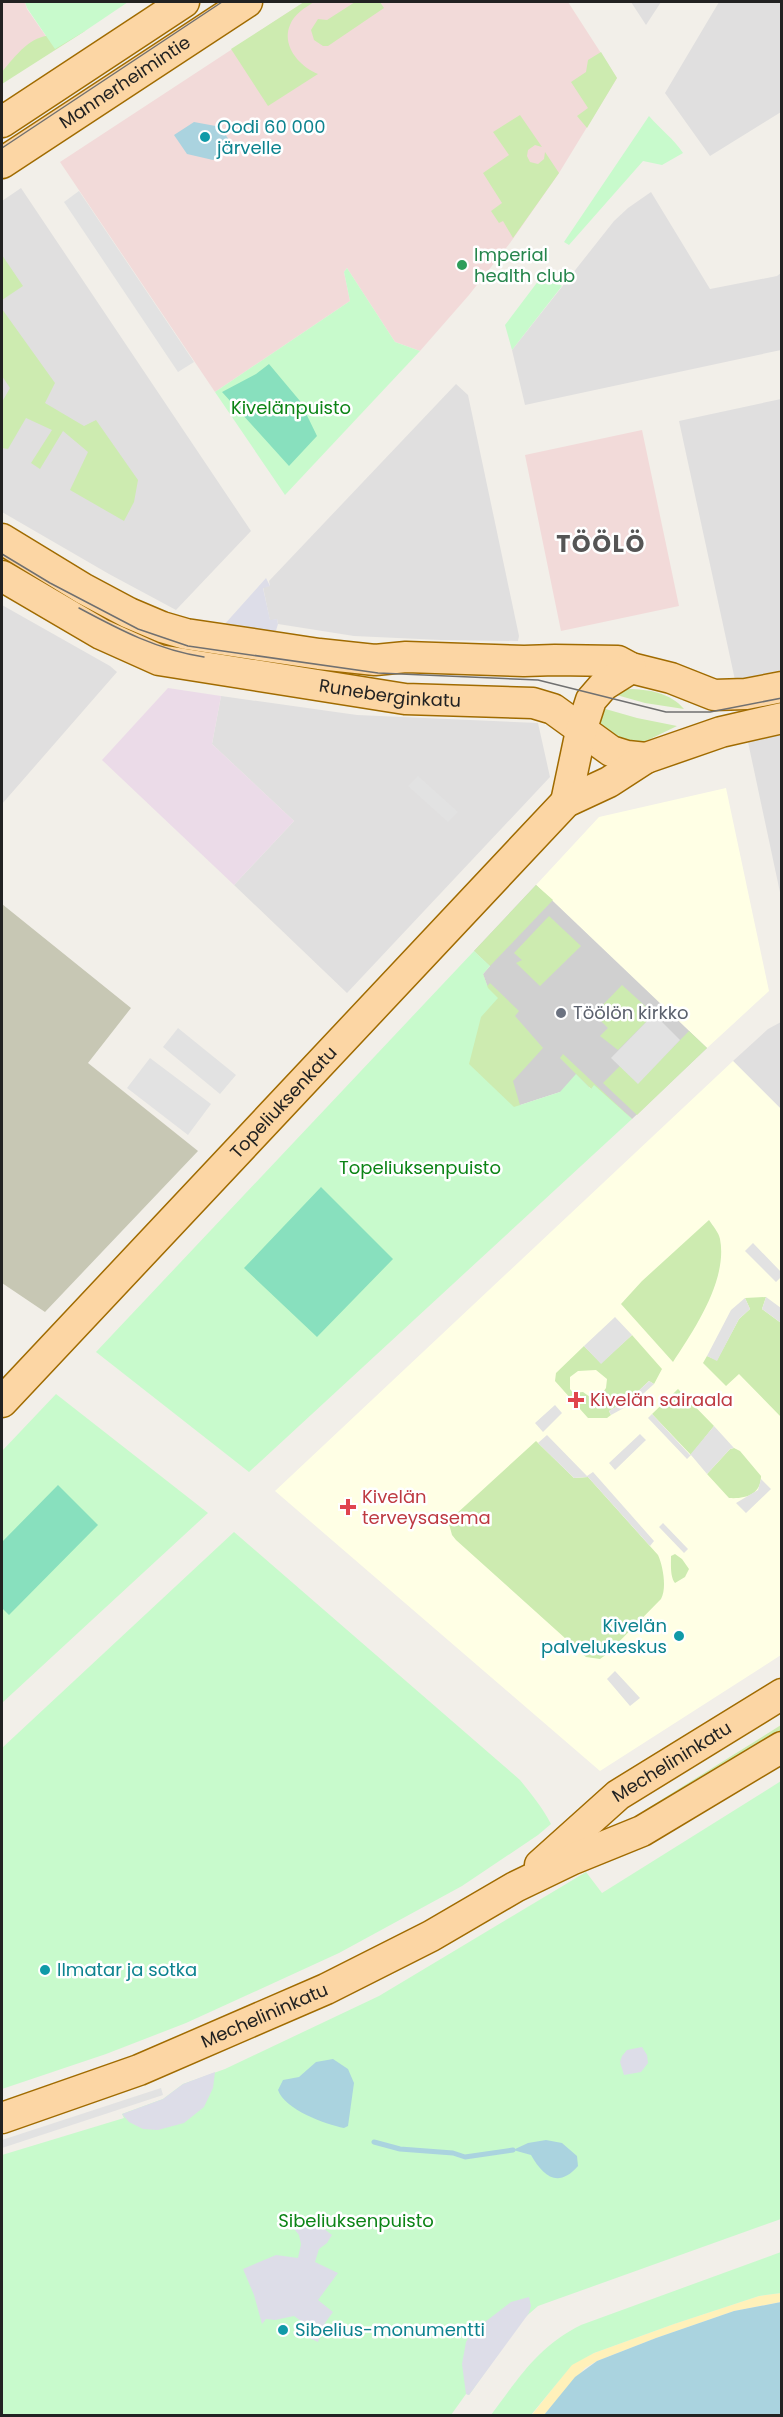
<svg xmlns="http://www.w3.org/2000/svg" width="783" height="2417" font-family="Poppins,sans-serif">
<rect width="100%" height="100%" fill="#f2efe9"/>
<path fill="#e0dfdf" d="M 631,2 L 661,2 L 646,25 Z
M 719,2 L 781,2 L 781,112 L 710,156 L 665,93 Z
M 21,188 L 251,531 L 176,610 L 109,574 L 2,512 L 2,201 Z
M 651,192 L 710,289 L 777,276 L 781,273 L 781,350 L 525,405 L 512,350 L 614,221 L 628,208 Z
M 456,384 L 468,395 L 519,636 L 518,641 L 441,640 L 354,636 L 278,624 L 277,619 L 270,621 L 263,587 L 270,586 L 269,581 Z
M 781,399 L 781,670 L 735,680 L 679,421 Z
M 2,605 L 110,666 L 117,672 L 2,804 Z
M 221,696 L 357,715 L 538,723 L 550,777 L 347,993 L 234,885 L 294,821 L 212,744 Z
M 781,735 L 782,735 L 781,897 L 748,742 Z
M 781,1022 L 781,1109 L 733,1061 L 768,1029 Z"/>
<path fill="#f2dad9" d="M 2,2 L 25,2 L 27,9 L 50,42 L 2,73 Z
M 304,2 L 568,2 L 617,78 L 559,173 L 510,243 L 469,295 L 420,351 L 395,342 L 347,268 L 344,272 L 350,301 L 215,392 L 60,162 Z
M 642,430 L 679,606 L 561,631 L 525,455 Z"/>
<path fill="#ebdbe8" d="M 168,688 L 221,696 L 212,744 L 294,821 L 234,885 L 102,760 Z"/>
<path fill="#ffffe5" d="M 726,788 L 769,991 L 707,1048 L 536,885 L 599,817 Z
M 733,1061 L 781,1109 L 781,1655 L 600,1771 L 275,1491 Z"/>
<path fill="#d0d0d0" d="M 536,885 L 707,1048 L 632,1119 L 595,1086 L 560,1092 L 514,1107 L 488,988 L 483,974 L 490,966 L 474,951 Z"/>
<path fill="#c7c7b4" d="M 2,904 L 131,1008 L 88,1063 L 198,1151 L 45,1312 L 2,1283 Z"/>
<path fill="#cdebb0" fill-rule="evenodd" d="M 304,2 L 314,2 C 306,7 294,14 290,25 C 281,46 300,67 318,74 L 268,106 L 231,49 Z
M 355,2 L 380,2 L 384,8 L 328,46 L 323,46 L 314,40 L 311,30 L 318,19 L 327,20 Z
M 85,31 L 2,84 L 2,72 C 34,33 36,36 85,31 Z
M 601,52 L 617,78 L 587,128 L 577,116 L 588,108 L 571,82 L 586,72 L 588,60 Z
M 520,115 L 542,147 L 535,145 L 528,150 L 527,156 L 530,162 L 538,164 L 544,159 L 545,152 L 559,173 L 513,238 L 503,221 L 499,223 L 491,211 L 502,203 L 483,173 L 509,155 L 493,132 Z
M 2,255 L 23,286 L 2,300 Z
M 2,309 L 55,383 L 45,403 L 84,426 L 96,420 L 138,480 L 134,502 L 124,521 L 70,490 L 88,452 L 63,431 L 40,469 L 31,463 L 52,430 L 26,418 L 8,449 L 2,448 L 2,402 L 10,388 L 2,376 Z
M 628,689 C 648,689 671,693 684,709 L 645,703 L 613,694 Z
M 602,708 L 637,718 L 677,726 L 644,742 L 634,744 L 627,743 L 602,728 L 600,718 Z
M 536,885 L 553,900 L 490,966 L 474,951 Z
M 549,916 L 581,946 L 540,986 L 516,963 L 522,960 L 514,953 Z
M 483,974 L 487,986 L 490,983 L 519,1011 L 515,1016 L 543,1048 L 513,1081 L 520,1105 L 536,1108 L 591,1089 L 560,1058 L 563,1054 L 632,1119 L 535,1126 L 465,1073 Z
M 622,985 L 654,1014 L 618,1050 L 600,1036 L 608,1028 L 594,1014 Z
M 689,1031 L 707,1048 L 637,1115 L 603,1083 L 620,1066 L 638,1083 Z
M 709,1220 C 713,1226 719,1233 720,1239 C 728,1280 694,1330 673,1362 L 621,1304 L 642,1281 Z
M 766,1297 L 762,1309 L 781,1323 L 781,1417 L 739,1374 L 726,1386 L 703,1363 L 707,1356 L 717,1360 L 739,1319 L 750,1309 L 745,1298 Z
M 632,1335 L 662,1369 L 654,1384 L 649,1381 L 630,1399 L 609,1411 L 611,1415 L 607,1418 L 588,1418 L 555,1381 L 556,1373 L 584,1346 L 601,1363 ZM 596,1370 L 607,1379 L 606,1388 L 601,1395 L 590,1397 L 583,1392 L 573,1393 L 570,1389 L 570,1377 L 578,1371 Z
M 678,1389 L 714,1426 L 691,1455 L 652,1414 Z
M 536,1441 L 574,1478 L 588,1477 L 658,1555 C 663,1566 667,1588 661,1599 L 607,1654 L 600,1659 L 586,1657 L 456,1540 L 452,1535 L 449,1524 L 454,1516 Z
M 734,1448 L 740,1451 L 761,1476 C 761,1495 745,1499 729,1498 L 707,1474 L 730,1449 Z
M 675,1554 L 682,1559 L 689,1569 L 685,1577 L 675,1583 C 670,1577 671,1564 671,1556 Z
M 781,1725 L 781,1734 L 649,1816 L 645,1810 Z"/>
<path fill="#fff1ba" d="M 781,2293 L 781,2302 L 734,2311 L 656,2338 L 597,2361 L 585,2368 L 544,2415 L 531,2416 L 572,2364 L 594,2353 L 674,2324 L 759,2296 Z"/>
<path fill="#c8facc" d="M 25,2 L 128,2 L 85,31 L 55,49 L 27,8 Z
M 649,116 C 660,129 674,139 683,153 L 662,165 L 643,161 L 569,245 L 564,242 Z
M 347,268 L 395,342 L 420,351 L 285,495 L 215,392 L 350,301 L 344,272 Z
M 545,272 L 562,286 L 512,350 L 505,325 Z
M 474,951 L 490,966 L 483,974 L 488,988 L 498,998 L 481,1017 L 469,1064 L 514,1107 L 560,1092 L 576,1074 L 591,1089 L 594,1085 L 632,1119 L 249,1472 L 96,1352 Z
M 56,1394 L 208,1513 L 2,1703 L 2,1451 Z
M 234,1532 L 520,1780 C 532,1795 542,1807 551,1824 L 538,1835 L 462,1886 L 339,1953 L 186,2023 L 106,2054 L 2,2089 L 2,1748 Z
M 781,1781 L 781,2219 L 538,2306 L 522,2320 L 469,2395 L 466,2394 L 451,2415 L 2,2415 L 2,2155 L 124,2118 L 122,2114 L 163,2099 L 183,2084 L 225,2069 L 379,1996 L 586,1872 L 602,1893 Z
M 781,2252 L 781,2293 L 759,2296 L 674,2324 L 594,2353 L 572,2365 L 531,2415 L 491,2415 C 519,2378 537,2347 581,2325 Z"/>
<path fill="#88e0be" d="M 269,364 L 300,401 L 317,436 L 289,466 L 222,392 L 256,374 Z
M 321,1187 L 393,1259 L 317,1337 L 244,1268 Z
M 58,1485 L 98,1525 L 9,1615 L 2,1608 L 2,1542 Z"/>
<path fill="#e2e2e2" d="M 79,191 L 194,362 L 178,372 L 64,202 Z
M 418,776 L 458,812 L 448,822 L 408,786 Z
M 654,1014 L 680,1040 L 638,1084 L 611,1058 Z
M 178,1028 L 236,1075 L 220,1094 L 163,1047 Z
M 150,1058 L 211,1104 L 188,1135 L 127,1088 Z
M 753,1243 L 781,1272 L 781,1277 L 776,1282 L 745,1251 Z
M 766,1297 L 781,1308 L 781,1323 L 762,1309 Z
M 745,1298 L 750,1309 L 739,1319 L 717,1361 L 707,1356 L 731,1310 Z
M 615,1317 L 632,1335 L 601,1364 L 584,1346 Z
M 649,1381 L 654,1384 L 633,1403 L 611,1415 L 609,1411 L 630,1399 Z
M 555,1405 L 562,1413 L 543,1432 L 535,1423 Z
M 652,1414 L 690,1455 L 714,1426 L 734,1448 L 730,1449 L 707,1474 L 691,1455 L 687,1459 L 648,1418 Z
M 640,1434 L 646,1440 L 615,1470 L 609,1463 Z
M 547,1435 L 587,1476 L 593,1472 L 654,1541 L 650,1546 L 588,1477 L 574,1478 L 538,1443 Z
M 761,1479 L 771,1489 L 746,1513 L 736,1503 L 758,1490 Z
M 663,1523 L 688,1549 L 684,1553 L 659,1527 Z
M 615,1671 L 640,1698 L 630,1706 L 607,1679 Z
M 161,2088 L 163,2095 L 2,2148 L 2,2140 Z"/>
<path fill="#dddde8" d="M 266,578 L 270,586 L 263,588 L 270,620 L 277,619 L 278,624 L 275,634 L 223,626 Z
M 642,2047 L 647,2055 L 648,2063 L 641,2072 L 624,2075 L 620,2062 L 622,2056 L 627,2050 Z
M 215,2072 L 213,2088 L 204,2107 L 184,2123 L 158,2130 L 143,2129 L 129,2122 L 122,2114 L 163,2099 L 183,2084 Z
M 314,2221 L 332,2235 L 327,2243 L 319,2249 L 315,2262 L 338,2273 L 318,2300 L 333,2312 L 325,2323 L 318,2342 L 305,2336 L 301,2321 L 294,2316 L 275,2320 L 266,2319 L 262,2324 L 254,2295 L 243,2269 L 276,2255 L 298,2258 L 301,2244 L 299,2235 L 295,2230 L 297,2222 Z
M 529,2297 L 531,2306 L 529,2313 L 469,2395 L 466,2394 L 462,2364 L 466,2342 L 472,2332 L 511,2302 Z"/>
<path fill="#aad3df" d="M 194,122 L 221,127 L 233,147 L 213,160 L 187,154 L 174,135 Z
M 333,2059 L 348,2069 L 354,2083 L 348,2126 L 344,2128 C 325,2124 285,2110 278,2090 L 283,2080 L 299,2077 L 316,2062 Z
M 546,2140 L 562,2143 L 577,2156 L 578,2166 C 558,2189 543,2176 531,2155 L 513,2150 L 528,2143 Z
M 781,2302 L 781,2415 L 544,2415 L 575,2377 L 597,2361 L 656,2338 L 734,2311 Z"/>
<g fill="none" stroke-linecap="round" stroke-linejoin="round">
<path stroke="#aad3df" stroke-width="5" d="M 374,2142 L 400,2149 L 453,2153 L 465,2157 L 513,2150"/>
<g stroke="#a06b00" stroke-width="33">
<g id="major">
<path d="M 2,122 L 184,2"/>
<path id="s1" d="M 2,163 L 247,2"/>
<path d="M 2,539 L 84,589 L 129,613 L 162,627 L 186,634 L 319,654 L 375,660 L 406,657 L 524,661 L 555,660 L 618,661 L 631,668 L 671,678 L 714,695 L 746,694 L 782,687"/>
<path id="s2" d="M 2,576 L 101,634 L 159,660 L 405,699 L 533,703 L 553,709 L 611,751 L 627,756 L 646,758 L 721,732 L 782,718"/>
<path d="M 566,802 L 581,731 L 591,700 L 604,685 L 631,668"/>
<path id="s3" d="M 2,1402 L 566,802 L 609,782 L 646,758"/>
<path id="s4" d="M 540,1865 L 618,1795 L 782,1694"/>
<path id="s5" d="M 2,2118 L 139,2070 L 326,1989 L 431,1936 L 515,1887 L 573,1859 L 642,1831 L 782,1747"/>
</g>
</g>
<use href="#major" stroke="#fcd6a4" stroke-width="30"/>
<path stroke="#707070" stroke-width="1.5" d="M 2,148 L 222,2
M 2,554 L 50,583 L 138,629 L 188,646 L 378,673 L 538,680 L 666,712 L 710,712 L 782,698
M 79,608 C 120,630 158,650 204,657"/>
</g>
<g fill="#0f9aa8" stroke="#fff" stroke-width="2">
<circle cx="205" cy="137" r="6"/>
<circle cx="679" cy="1636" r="6"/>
<circle cx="45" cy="1970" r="6"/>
<circle cx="283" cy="2330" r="6"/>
</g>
<circle fill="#2e9e5b" stroke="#fff" stroke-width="2" cx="462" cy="265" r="6"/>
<circle fill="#6b7280" stroke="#fff" stroke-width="2" cx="561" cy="1013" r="6"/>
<g fill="#e0444e" stroke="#fff" stroke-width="2">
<path d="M573 1391h6v6h6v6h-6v6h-6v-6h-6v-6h6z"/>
<path d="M345 1498h6v6h6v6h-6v6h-6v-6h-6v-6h6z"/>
</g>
<g text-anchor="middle" stroke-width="5" stroke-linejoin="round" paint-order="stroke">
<g font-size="18" fill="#222" stroke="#fff">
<text dy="6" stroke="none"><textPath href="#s1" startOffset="147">Mannerheimintie</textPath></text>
<text dy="6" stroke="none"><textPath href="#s2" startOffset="412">Runeberginkatu</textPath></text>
<text dy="6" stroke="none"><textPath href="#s3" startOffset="411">Topeliuksenkatu</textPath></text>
<text dy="6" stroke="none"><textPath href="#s4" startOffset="168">Mechelininkatu</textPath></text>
<text dy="6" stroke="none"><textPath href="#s5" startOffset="282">Mechelininkatu</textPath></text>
</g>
<g font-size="18" fill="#0d838f" stroke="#fff" text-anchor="start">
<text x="217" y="133">Oodi 60 000<tspan x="217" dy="21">järvelle</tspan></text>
<text x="667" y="1632" text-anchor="end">Kivelän<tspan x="667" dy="21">palvelukeskus</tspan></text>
<text x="57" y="1976">Ilmatar ja sotka</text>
<text x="295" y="2336">Sibelius-monumentti</text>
</g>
<g font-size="18" fill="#27864d" stroke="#fff" text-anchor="start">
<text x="474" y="261">Imperial<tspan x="474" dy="21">health club</tspan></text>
</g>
<g font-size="18" fill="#0c8416" stroke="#fff">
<text x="291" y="414">Kivelänpuisto</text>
<text x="420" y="1174">Topeliuksenpuisto</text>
<text x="356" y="2227">Sibeliuksenpuisto</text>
</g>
<g font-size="18" fill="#5b616d" stroke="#fff" text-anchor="start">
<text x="573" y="1019">Töölön kirkko</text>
</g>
<g font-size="18" fill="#be3a42" stroke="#fff" text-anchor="start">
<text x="590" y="1406">Kivelän sairaala</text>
<text x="362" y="1503">Kivelän<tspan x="362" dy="21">terveysasema</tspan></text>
</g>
<g font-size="24" font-weight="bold" letter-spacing="1.5" fill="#555" stroke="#fff">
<text x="601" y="552">TÖÖLÖ</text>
</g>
</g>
<rect width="783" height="2417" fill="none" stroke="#222222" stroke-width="6"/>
</svg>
